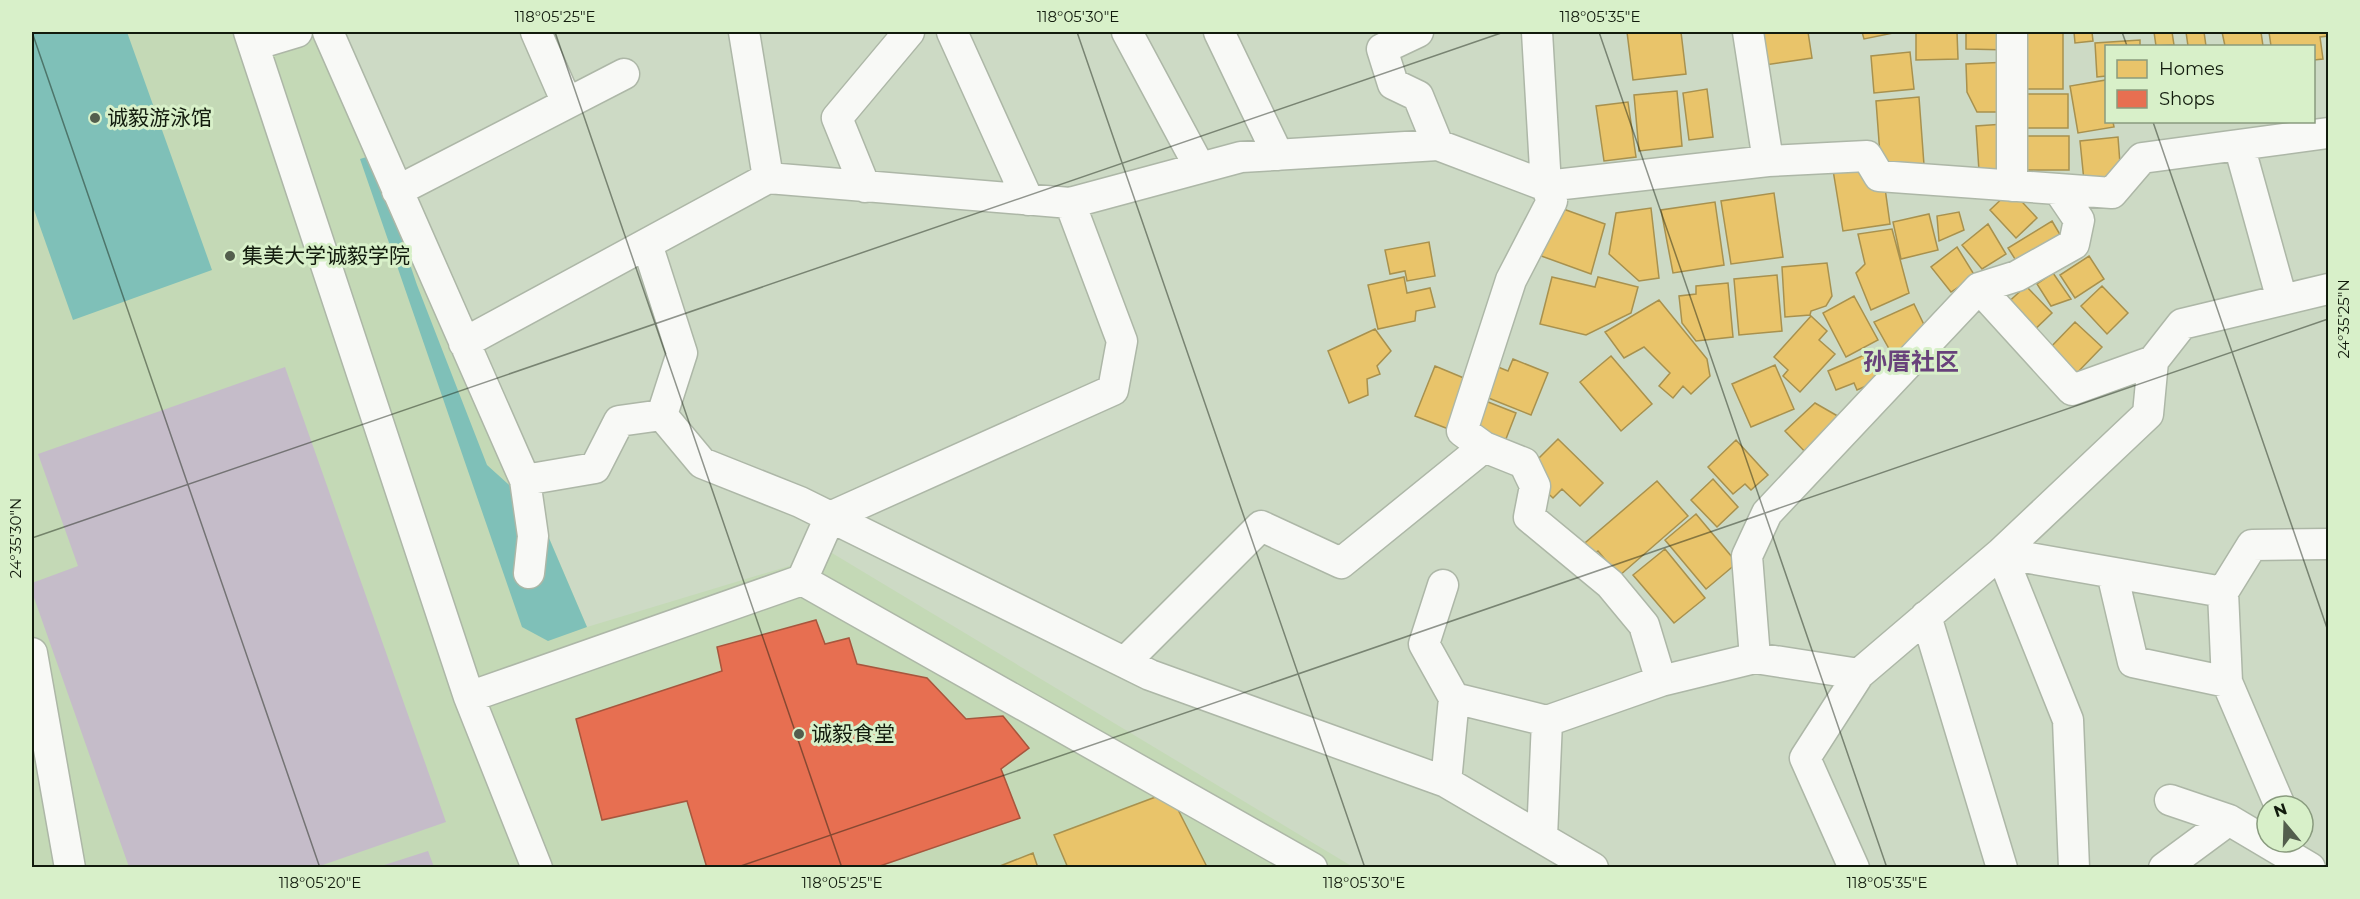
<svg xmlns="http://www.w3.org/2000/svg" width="2360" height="899" font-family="Montserrat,'Noto Sans SC',sans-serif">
<rect width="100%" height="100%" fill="#cddac5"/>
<path fill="#c4d9b6" d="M 32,32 L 334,32 L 587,627 L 832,553 L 1353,867 L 32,867 Z"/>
<path fill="#c5bcc9" d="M 285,367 L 446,822 L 317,867 L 129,867 L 32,592 L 32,583 L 78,566 L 38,454 Z
M 428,851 L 434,867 L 378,867 Z"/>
<path fill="#7fc0b8" d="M 32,32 L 127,32 L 212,270 L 73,320 L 32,204 Z
M 373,155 L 417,285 L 487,465 L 537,510 L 587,627 L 548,641 L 522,627 L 360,159 Z"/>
<path fill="#e9c46a" stroke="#a8914e" stroke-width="1.5" d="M 1627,32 L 1681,32 L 1686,74 L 1633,80 Z
M 1760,32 L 1808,32 L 1812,58 L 1765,65 Z
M 1862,32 L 1898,32 L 1864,39 Z
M 1916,32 L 1957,32 L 1958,59 L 1916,60 Z
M 1966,32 L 2010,32 L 2010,50 L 1966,49 Z
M 2020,32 L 2063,32 L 2063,89 L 2021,89 Z
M 2074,32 L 2092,32 L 2093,41 L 2075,43 Z
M 2154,32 L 2172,32 L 2174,45 L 2156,46 Z
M 2186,32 L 2204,32 L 2206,46 L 2188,46 Z
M 2222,32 L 2261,32 L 2263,46 L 2225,46 Z
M 2269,32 L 2328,32 L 2328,36 L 2320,37 L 2323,59 L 2314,60 L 2314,46 L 2271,46 Z
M 2140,40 L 2140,46 L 2106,46 L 2106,76 L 2097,77 L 2095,43 Z
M 1910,52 L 1914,89 L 1874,93 L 1871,56 Z
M 2008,62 L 2002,112 L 1977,112 L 1967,92 L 1966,64 Z
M 2106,80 L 2106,122 L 2113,122 L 2114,127 L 2078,133 L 2070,86 Z
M 1707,89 L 1713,137 L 1689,140 L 1683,93 Z
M 1677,91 L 1682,146 L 1639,151 L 1634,95 Z
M 2018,94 L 2068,94 L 2068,128 L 2018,128 Z
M 1919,97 L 1924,165 L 1881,168 L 1876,101 Z
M 1628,102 L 1636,157 L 1604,161 L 1596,106 Z
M 2004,124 L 2007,169 L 1979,171 L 1976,126 Z
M 2016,136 L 2069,136 L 2069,170 L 2016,170 Z
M 2118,137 L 2121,177 L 2084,181 L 2080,141 Z
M 1863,166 L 1884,181 L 1890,224 L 1843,231 L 1833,170 Z
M 2011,190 L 2037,218 L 2016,238 L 1990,210 Z
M 1774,193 L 1783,257 L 1731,264 L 1721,201 Z
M 1715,202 L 1724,265 L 1673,273 L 1661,210 Z
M 1555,206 L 1605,224 L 1591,274 L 1533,253 Z
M 1651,208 L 1659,278 L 1639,281 L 1609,254 L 1616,213 Z
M 1959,212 L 1964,230 L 1939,241 L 1937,216 Z
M 1929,214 L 1938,250 L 1901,259 L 1893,222 Z
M 2052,221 L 2065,243 L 2022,270 L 2008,248 Z
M 1988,224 L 2006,254 L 1982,269 L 1962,245 Z
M 1892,229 L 1909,293 L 1871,310 L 1856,273 L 1865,264 L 1858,234 Z
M 1429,242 L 1435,276 L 1407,281 L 1405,271 L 1390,274 L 1385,250 Z
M 1957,247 L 1975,276 L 1951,292 L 1931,267 Z
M 2089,256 L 2104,279 L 2075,298 L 2060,275 Z
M 1827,263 L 1832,296 L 1826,306 L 1811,311 L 1810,315 L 1785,317 L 1782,267 Z
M 2053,273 L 2071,299 L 2051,306 L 2037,284 Z
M 1777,275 L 1782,331 L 1739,335 L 1734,279 Z
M 1404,277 L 1407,293 L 1430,288 L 1435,307 L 1416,311 L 1415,321 L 1378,329 L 1368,285 Z
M 1552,277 L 1595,287 L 1598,277 L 1638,287 L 1631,313 L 1586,335 L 1540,324 Z
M 1728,283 L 1733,337 L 1696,341 L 1682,323 L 1679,296 L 1696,294 L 1696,286 Z
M 2026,286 L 2052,313 L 2030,334 L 2004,306 Z
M 2102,286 L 2128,313 L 2107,334 L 2081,306 Z
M 1854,296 L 1878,340 L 1846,357 L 1823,313 Z
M 1659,300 L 1707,359 L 1710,376 L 1691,394 L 1683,386 L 1673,398 L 1659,386 L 1670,373 L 1644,347 L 1624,358 L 1605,332 Z
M 1914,304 L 1928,333 L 1892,354 L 1874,322 Z
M 1811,316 L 1827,331 L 1819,340 L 1835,354 L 1800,392 L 1783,376 L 1788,370 L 1774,357 Z
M 2075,322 L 2102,347 L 2074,376 L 2047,351 Z
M 1375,329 L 1391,351 L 1377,366 L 1380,374 L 1367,379 L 1368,395 L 1349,403 L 1328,351 Z
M 1878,349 L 1889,376 L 1857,390 L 1854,383 L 1836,390 L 1828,371 Z
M 1611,356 L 1652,404 L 1621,431 L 1580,382 Z
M 1513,359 L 1548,373 L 1531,415 L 1481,395 L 1493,365 L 1508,371 Z
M 1775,365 L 1794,409 L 1751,427 L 1732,384 Z
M 1435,366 L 1471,381 L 1451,430 L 1415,416 Z
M 1483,400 L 1516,413 L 1504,444 L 1471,431 Z
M 1815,403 L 1848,422 L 1810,457 L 1785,431 Z
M 1558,439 L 1603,483 L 1580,506 L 1562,489 L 1553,498 L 1540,486 L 1536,461 Z
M 1736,440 L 1768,475 L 1751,490 L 1745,484 L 1733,494 L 1708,467 Z
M 1713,479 L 1738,507 L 1717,527 L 1691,500 Z
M 1657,481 L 1688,516 L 1619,576 L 1598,551 L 1589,558 L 1579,548 Z
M 1696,514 L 1737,563 L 1706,589 L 1665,540 Z
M 1665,549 L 1705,598 L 1674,623 L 1633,575 Z
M 1169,792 L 1206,865 L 1198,868 L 1068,868 L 1054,835 Z
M 1033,853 L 1038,868 L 995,868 Z"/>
<path fill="#e76f51" stroke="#a7563d" stroke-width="1.5" d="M 816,620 L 825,644 L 849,638 L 857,664 L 927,678 L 966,719 L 1003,716 L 1029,748 L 1001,769 L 1020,818 L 874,868 L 707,868 L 687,801 L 602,820 L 576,719 L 722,671 L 717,647 Z"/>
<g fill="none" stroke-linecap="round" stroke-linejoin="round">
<g stroke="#adb7a7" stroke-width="33">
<path id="minor" d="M 249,32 L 469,697 L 537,868
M 328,32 L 525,480 L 595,468 L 619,421 L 662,415 L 702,463 L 800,502 L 1150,675 L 1446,782 L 1593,868
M 536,32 L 567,103
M 744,32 L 768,178
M 952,32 L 1028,200
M 1127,32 L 1200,168
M 1219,32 L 1278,155
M 1418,32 L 1382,49 L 1393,84 L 1418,96 L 1438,145
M 1537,32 L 1546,186 L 1552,201 L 1511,280 L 1462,431 L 1484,447 L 1524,463 L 1535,486 L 1529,517 L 1610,584 L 1644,625 L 1661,681
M 1748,32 L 1768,161
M 254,45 L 297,32
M 2239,145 L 2282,300
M 2012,186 L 2012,32
M 865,187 L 837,118 L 909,32
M 397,191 L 624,74
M 647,244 L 682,353 L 662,415
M 1979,288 L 2072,390 L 2153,361
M 464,343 L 768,178 L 1070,203 L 1241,157 L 1438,145 L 1546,186 L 1768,161 L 1867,156 L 1879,176 L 2112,193 L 2142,158 L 2328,133
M 525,480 L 533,536 L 529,573
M 2001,553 L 2068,720 L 2074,868
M 2001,553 L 2223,592
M 2112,573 L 2133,662 L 2227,682
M 802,580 L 830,517 L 1113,390 L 1122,341 L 1070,203
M 1443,585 L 1424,644 L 1454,698 L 1446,782
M 1926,616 L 2002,868
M 32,653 L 70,868
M 1755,658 L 1747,556 L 1767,513 L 1979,288 L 2017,276 L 2074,244 L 2079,220 L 2058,189
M 1125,662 L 1261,526 L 1341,563 L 1484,447
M 469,697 L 802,580 L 1312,868
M 1454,698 L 1547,721 L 1661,681 L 1755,658 L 1859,674
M 2170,800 L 2229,820 L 2310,868
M 2280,806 L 2227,682 L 2223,592 L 2252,545 L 2328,544
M 1542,837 L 1547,721
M 1854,868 L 1805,758 L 1859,674 L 2001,553 L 2148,414 L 2153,361 L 2182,324 L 2328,289
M 2164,868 L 2229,820"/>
</g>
<use href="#minor" stroke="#f8f9f6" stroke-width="30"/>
</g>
<path fill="none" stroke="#121b0d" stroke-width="1.5" stroke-opacity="0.45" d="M 32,32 L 320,868M 555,32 L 842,868M 1077,32 L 1365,868M 1599,32 L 1887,868M 2122,32 L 2127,46M 2153,122 L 2328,631M 32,538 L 1504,32M 735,868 L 2328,319"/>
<g fill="#535e4d" stroke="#d8f0c9" stroke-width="2">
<circle cx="95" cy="118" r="6"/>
<circle cx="230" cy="256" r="6"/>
<circle cx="799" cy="734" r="6"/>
</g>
<g text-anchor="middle" stroke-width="6" stroke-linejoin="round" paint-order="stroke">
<g font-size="21" fill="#121b0d" stroke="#d8f0c9" text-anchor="start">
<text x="107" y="125">诚毅游泳馆</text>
<text x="242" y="263">集美大学诚毅学院</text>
<text x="811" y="741">诚毅食堂</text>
</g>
<g font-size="24" font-weight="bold" fill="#68427b" stroke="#d8f0c9">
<text x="1911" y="370">孙厝社区</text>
</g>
</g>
<rect width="2360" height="899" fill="none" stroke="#d8f0c9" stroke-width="66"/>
<rect x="2105" y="45" width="210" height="78" fill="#d8f0c9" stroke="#899b7e" stroke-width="1.5"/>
<rect x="2117" y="60" width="30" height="18" fill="#e9c46a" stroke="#899b7e" stroke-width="1.5"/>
<text x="2159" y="75" font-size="18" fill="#121b0d">Homes</text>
<rect x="2117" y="90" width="30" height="18" fill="#e76f51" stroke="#899b7e" stroke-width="1.5"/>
<text x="2159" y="105" font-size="18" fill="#121b0d">Shops</text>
<g transform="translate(2285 824) rotate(341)"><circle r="28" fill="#d8f0c9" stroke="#899b7e" stroke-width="1.5"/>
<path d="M0-4.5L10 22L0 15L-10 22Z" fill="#535e4d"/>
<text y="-9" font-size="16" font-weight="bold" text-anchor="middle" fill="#121b0d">N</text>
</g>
<rect x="33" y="33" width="2294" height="833" fill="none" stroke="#121b0d" stroke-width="2"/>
<g font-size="15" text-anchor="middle" fill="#121b0d">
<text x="555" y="22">118°05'25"E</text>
<text x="1078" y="22">118°05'30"E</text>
<text x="1600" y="22">118°05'35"E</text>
<text transform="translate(2344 319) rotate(-90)" y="5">24°35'25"N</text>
<text transform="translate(16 538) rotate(-90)" y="5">24°35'30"N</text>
<text x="320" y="888">118°05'20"E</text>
<text x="842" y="888">118°05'25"E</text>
<text x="1364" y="888">118°05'30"E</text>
<text x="1887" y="888">118°05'35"E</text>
</g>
</svg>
